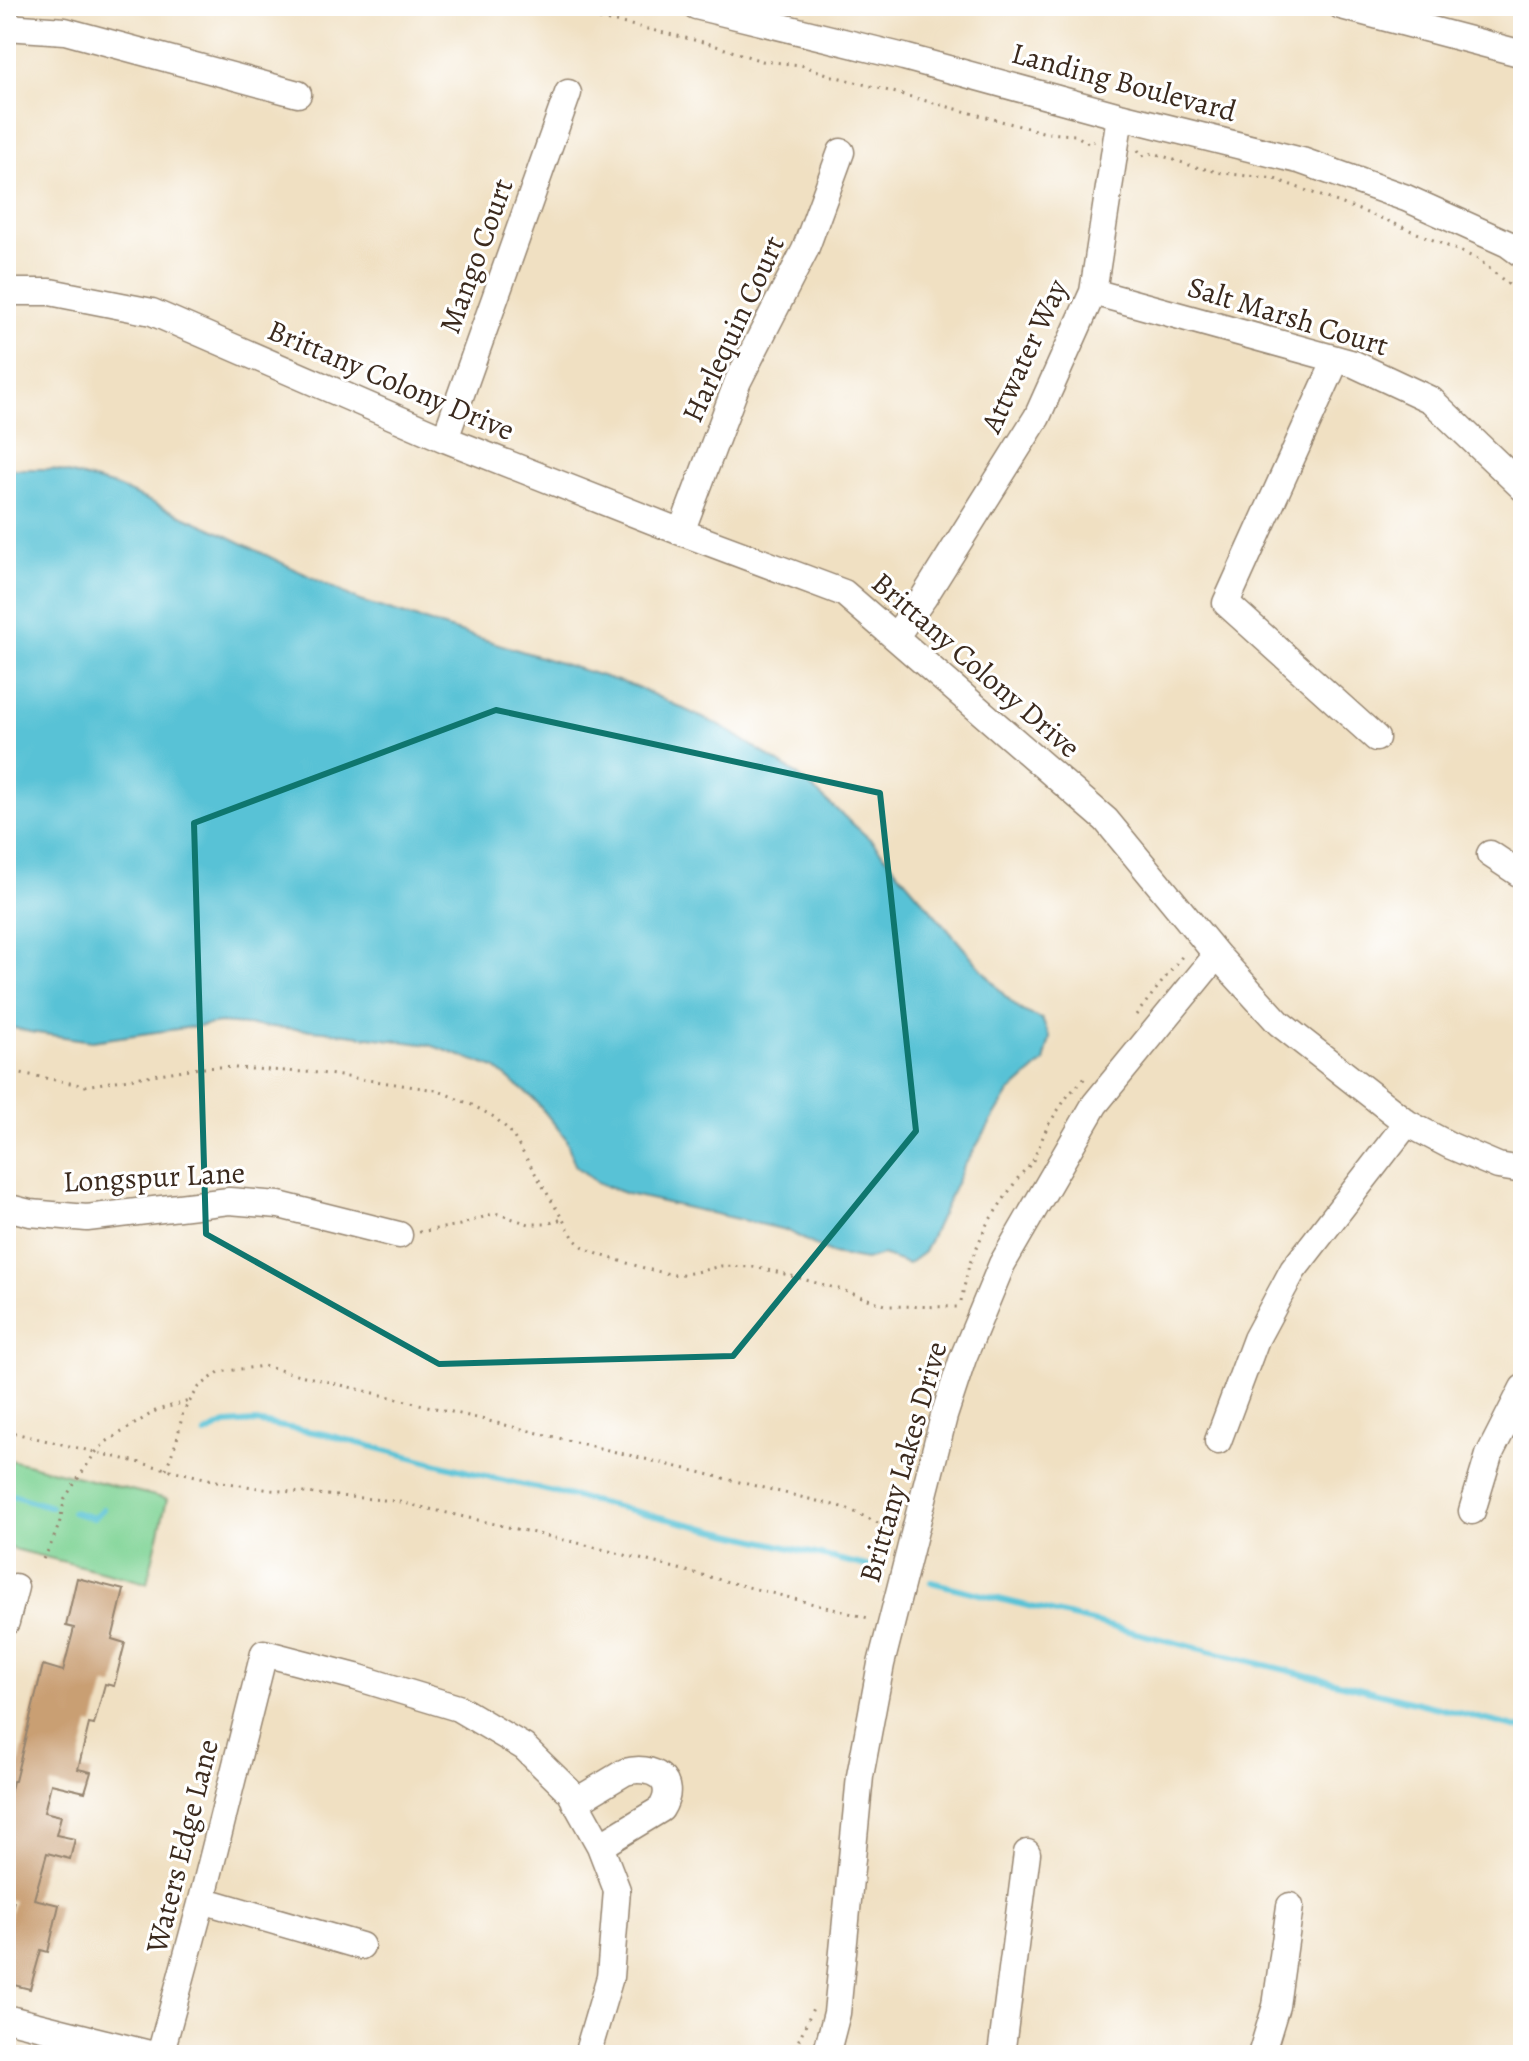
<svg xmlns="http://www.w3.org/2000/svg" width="1529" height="2061" font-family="Alegreya,serif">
<rect width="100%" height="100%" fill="#fff"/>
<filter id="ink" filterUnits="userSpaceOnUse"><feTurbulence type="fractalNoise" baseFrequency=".0125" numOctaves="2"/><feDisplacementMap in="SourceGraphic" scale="16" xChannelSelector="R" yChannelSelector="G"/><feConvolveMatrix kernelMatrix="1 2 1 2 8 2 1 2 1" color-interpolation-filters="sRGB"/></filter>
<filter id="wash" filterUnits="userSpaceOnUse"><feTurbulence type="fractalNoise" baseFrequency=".006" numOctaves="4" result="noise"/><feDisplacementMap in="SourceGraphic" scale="32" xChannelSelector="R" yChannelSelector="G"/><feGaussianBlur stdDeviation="1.8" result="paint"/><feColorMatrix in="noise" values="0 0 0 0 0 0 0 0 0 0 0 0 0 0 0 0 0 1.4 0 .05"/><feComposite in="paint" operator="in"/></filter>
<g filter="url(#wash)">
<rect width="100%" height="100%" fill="#f0e0c2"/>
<path fill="#80d496" stroke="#5e7f5a" stroke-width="2" d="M 6,1459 L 167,1499 L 147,1583 L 6,1547 Z"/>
<path fill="#59c2d6" stroke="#4a767a" stroke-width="2" d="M 6,469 L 53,469 L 115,486 L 215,530 L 360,601 L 637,687 L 724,728 L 795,773 L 872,841 L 1004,995 L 1022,1011 L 1042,1019 L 1050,1038 L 1044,1062 L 1008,1094 L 963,1168 L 924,1252 L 908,1264 L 882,1255 L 866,1260 L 832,1254 L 786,1230 L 627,1194 L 597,1183 L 575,1165 L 565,1137 L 534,1099 L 495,1068 L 430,1045 L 324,1031 L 220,1023 L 92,1041 L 30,1032 L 6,1026 Z"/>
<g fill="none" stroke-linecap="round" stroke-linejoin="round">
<path stroke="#59c2d6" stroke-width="6" d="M 205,1434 L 226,1424 L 255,1422 L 324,1434 L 469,1472 L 875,1568
M 6,1493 L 51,1507
M 72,1512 L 94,1518 L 103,1509
M 931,1582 L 1523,1729"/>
</g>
<g id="blocks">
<path fill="#c99f73" d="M 77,1578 L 124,1590 L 112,1639 L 125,1643 L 114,1686 L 105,1684 L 94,1725 L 89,1724 L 78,1769 L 91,1772 L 85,1792 L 51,1784 L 44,1812 L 61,1816 L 56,1835 L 75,1839 L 70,1859 L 47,1853 L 34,1899 L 59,1905 L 48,1952 L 41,1950 L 30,1989 L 6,1983 L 6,1931 L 14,1901 L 6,1899 L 6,1810 L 13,1781 L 15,1781 L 43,1665 L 63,1671 L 74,1628 L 66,1626 Z"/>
</g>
</g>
<g filter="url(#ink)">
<use href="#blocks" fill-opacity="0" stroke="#968570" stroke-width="2"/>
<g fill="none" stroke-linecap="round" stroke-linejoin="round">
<g stroke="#968570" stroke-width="29">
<path id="minor" d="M 696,6 L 904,57 L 1120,116 L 1302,161 L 1406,198 L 1508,244 L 1523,255
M 1341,6 L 1523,54
M 6,27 L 65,31 L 298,94
M 6,292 L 50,292 L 152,312 L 445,439 L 681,532 L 844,593 L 1106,820 L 1217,955 L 1279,1023 L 1407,1123 L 1451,1146 L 1498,1166 L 1523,1170
M 1093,292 L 1354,364 L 1431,400 L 1523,488
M 1336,360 L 1226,603 L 1376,738
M 445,439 L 568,93
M 681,532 L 738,381 L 805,250 L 841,152
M 895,637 L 924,597 L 1037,417 L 1093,292 L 1120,116
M 1490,854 L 1523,876
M 6,1207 L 30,1213 L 87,1218 L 229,1201 L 279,1205 L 399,1235
M 1218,1441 L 1256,1339 L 1293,1270 L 1407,1123
M 1472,1511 L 1489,1455 L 1523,1388
M 6,1622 L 15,1587
M 575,1802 L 625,1772 C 652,1764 679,1780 661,1809 L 600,1846
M 202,1900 L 361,1946
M 6,2018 L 154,2055
M 160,2055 L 202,1900 L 264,1653 L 356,1677 L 458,1708 L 524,1747 L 570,1792 L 600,1846 L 617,1890 L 610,1977 L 587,2055
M 826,2055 L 837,2013 L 860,1776 L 881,1664 L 944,1416 L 963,1358 L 1002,1264 L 1095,1104 L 1217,955
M 1001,2055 L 1027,1853
M 1261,2055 L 1276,2006 L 1290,1906"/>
</g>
<path stroke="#968570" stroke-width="3" stroke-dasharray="2 6" stroke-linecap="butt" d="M 545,6 L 576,15 L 626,24 L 707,43 L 762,61 L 801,65 L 833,76 L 1046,133 L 1075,135 L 1090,144 L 1094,141
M 1138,150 L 1142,156 L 1154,153 L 1192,166 L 1222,173 L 1275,179 L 1386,220 L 1478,259 L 1515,290 L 1523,294
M 1136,1015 L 1184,954 L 1186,955
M 6,1070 L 85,1086 L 190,1069 L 219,1067 L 320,1073 L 436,1090 L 472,1105 L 494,1117 L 510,1131 L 575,1240 L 585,1248 L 600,1255 L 651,1270 L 675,1275 L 692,1273 L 721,1266 L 753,1267 L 777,1272 L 842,1290 L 888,1306 L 958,1307
M 419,1232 L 460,1225 L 495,1213 L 529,1224 L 547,1224 L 562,1219
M 961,1301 L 969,1265 L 987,1224 L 1020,1175 L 1032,1163 L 1048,1125 L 1069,1094 L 1086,1077
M 6,1431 L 217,1481 L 270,1490 L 395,1501 L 582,1544 L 868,1618
M 166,1469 L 177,1440 L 183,1412 L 199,1387 L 219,1372 L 263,1366 L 846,1508 L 893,1530
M 905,1471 L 910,1439 L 919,1417
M 43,1559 L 50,1547 L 59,1525 L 65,1498 L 95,1453 L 106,1442 L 157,1410 L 189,1401
M 792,2055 L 814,2006"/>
<use href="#minor" stroke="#fff" stroke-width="26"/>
</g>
</g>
<path fill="none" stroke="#0f766e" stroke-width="6" stroke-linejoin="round" d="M 496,710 L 880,793 L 916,1131 L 733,1356 L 439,1364 L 206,1234 L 194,823 Z"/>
<g text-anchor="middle" stroke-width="6" stroke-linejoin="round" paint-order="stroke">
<g font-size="30" fill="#3b2a1e" stroke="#fff">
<text transform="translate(1124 82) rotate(15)" y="10">Landing Boulevard</text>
<text transform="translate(476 256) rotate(-70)" y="10">Mango Court</text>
<text transform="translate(1288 316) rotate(17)" y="10">Salt Marsh Court</text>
<text transform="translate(733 329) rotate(-65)" y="10">Harlequin Court</text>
<text transform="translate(1024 356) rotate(-65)" y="10">Attwater Way</text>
<text transform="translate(391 380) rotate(23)" y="10">Brittany Colony Drive</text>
<text transform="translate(976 665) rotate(41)" y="10">Brittany Colony Drive</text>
<text transform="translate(154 1177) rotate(-3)" y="10">Longspur Lane</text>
<text transform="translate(903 1462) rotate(-74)" y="10">Brittany Lakes Drive</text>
<text transform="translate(182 1846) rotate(-76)" y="10">Waters Edge Lane</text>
</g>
</g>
<rect width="1529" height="2061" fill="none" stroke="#fff" stroke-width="32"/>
</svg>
